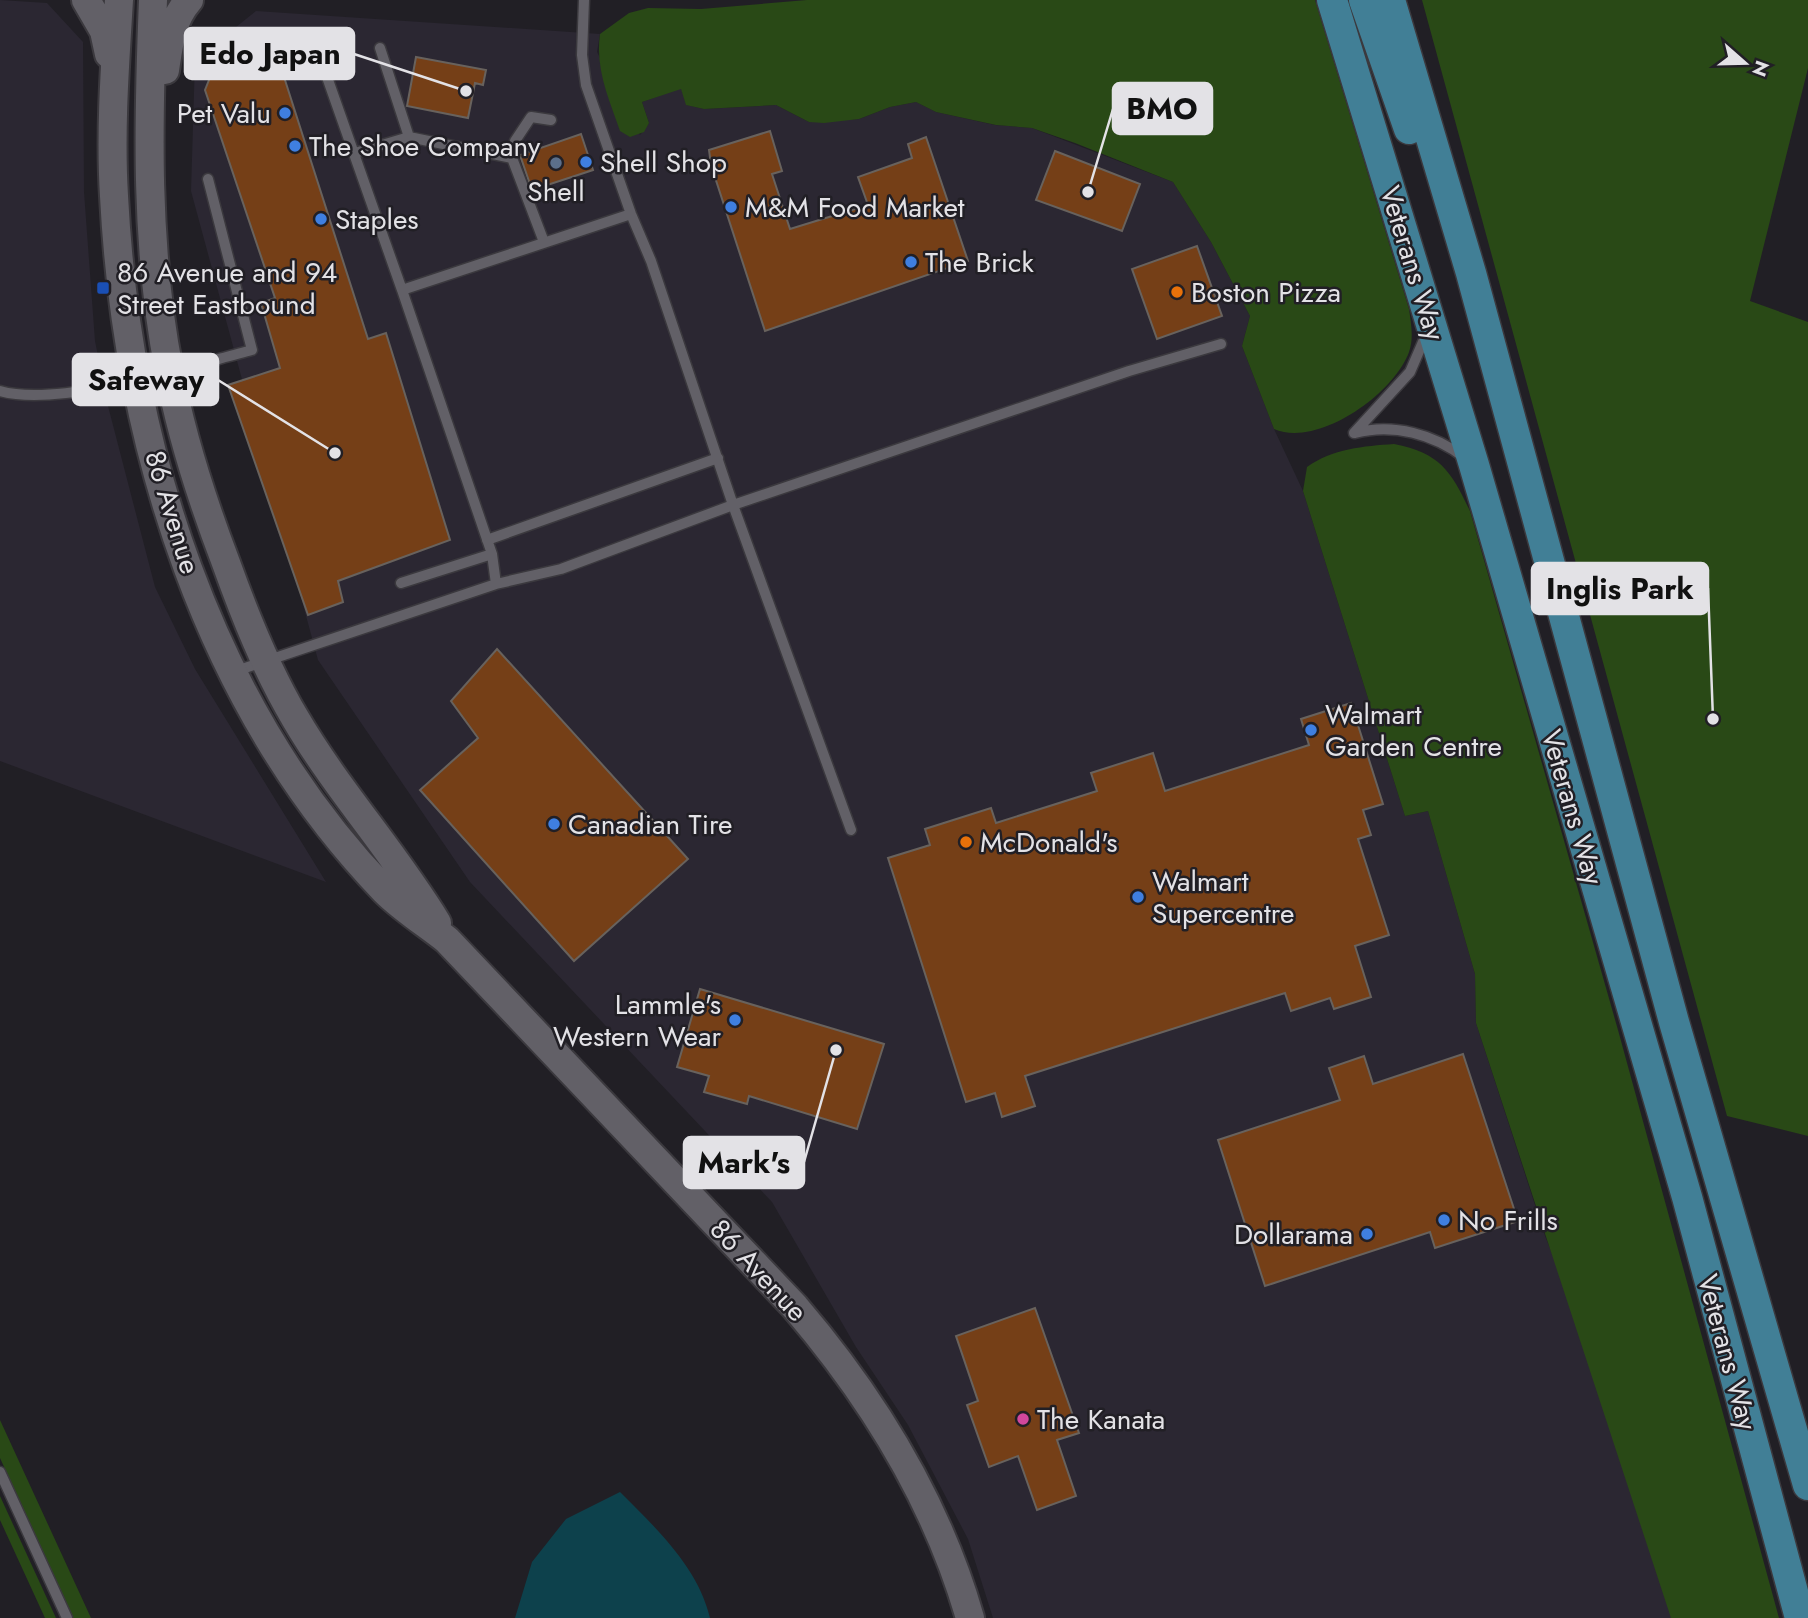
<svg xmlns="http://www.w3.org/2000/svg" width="1808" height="1618" font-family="Jost,sans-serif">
<rect width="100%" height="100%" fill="#211f25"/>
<path fill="#2b2732" d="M 0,0 L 47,3 L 83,42 L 84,192 L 95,341 L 108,406 L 155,587 L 195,669 L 326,882 L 0,761 Z
M 256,11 L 600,34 L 597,52 L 640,135 L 649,123 L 642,102 L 681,88 L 687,105 L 704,109 L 776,105 L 809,122 L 859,119 L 890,107 L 916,102 L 936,112 L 995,125 L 1032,128 L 1173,182 L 1211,242 L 1250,316 L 1242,346 L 1274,429 L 1303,491 L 1405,816 L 1428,811 L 1475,974 L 1476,1023 L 1545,1236 L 1701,1618 L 993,1618 L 968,1539 L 908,1425 L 856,1347 L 772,1202 L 470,882 L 318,660 L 191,191 L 195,60 Z"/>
<path fill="#294916" d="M 807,0 L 1315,0 L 1409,309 C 1411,323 1414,338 1409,352 C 1394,394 1318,448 1274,429 L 1242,346 L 1250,316 L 1211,242 L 1173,182 L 1075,143 L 1032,128 L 996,125 L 936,112 L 916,102 L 890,107 L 859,119 L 824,123 L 809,122 L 776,105 L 704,109 L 686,105 L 681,89 L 642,102 L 649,123 L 644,132 L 630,137 L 620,131 C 609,99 595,69 600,34 L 629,13 L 648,8 L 701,9 Z
M 1422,0 L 1808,0 L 1808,68 L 1750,301 L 1808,322 L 1808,1136 L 1727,1116 Z
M 1394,444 C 1440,453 1451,471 1470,511 L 1618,1030 L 1779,1618 L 1671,1618 L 1476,1023 L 1475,974 L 1428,811 L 1405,816 L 1303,491 L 1307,467 C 1332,449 1364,446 1394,444 Z
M 0,1420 L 91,1618 L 73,1618 L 0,1458 Z
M 0,1496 L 56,1618 L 45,1618 L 0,1520 Z"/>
<path fill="#0d414c" d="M 620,1492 C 656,1528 698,1567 710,1618 L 515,1618 L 532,1562 L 566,1519 Z"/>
<path fill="#753f17" stroke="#68625d" stroke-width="2" d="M 276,52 L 368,339 L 386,333 L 450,540 L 338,581 L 343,602 L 308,615 L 228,385 L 280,368 L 261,303 L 275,298 L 205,90 L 211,75 Z
M 416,57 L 486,70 L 483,85 L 475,83 L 468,118 L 407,106 Z
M 770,131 L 782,171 L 772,174 L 790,229 L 868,205 L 858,177 L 912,158 L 908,144 L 926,137 L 968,261 L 765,331 L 711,165 L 709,150 Z
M 581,134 L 593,170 L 532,190 L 520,155 Z
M 1055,151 L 1140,184 L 1122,231 L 1036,200 Z
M 1197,246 L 1222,316 L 1157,339 L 1132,269 Z
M 497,649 L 688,859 L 574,961 L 420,790 L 478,738 L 451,701 Z
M 1351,703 L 1383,804 L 1363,810 L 1371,835 L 1358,839 L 1389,935 L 1355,946 L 1371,997 L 1334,1009 L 1330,998 L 1291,1011 L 1285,993 L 1025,1076 L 1035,1106 L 1002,1117 L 995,1093 L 966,1102 L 888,858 L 930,845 L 925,829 L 991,808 L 996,823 L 1097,791 L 1091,773 L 1153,753 L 1165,791 L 1309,745 L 1301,719 Z
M 700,989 L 884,1044 L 857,1129 L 749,1096 L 747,1104 L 704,1092 L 709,1076 L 677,1067 Z
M 1463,1054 L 1518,1221 L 1435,1248 L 1430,1232 L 1265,1286 L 1218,1140 L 1340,1100 L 1329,1068 L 1364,1056 L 1373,1084 Z
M 1035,1308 L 1079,1433 L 1057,1440 L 1076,1496 L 1037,1510 L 1018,1456 L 989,1467 L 967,1405 L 978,1401 L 956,1336 Z"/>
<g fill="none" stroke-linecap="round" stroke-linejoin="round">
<g stroke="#3b393e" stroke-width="13">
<path id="lane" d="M 584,0 L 582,55 L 586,85 L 631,214 L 651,261 L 733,505 L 851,830
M 315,43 L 402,290 L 631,214
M 380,48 L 409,137
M 355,153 L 409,137 L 512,158 L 544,242
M 512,158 L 515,141 L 531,117 L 551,120
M 0,391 C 60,408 190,366 252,350 L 208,179
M 1354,433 L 1410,372 L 1426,335
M 1355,433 C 1393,423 1434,434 1465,458
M 487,540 L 718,458
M 492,554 L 496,584
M 401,583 L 492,554 L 402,290
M 236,671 L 496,584 L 561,569 L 733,505 L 1129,371 L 1221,344
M 0,1472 L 67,1618"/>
</g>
<g stroke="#3b393e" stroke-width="32">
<path id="secondary" d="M 86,0 L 104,31 L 109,54
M 119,0 C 115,65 110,131 114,196 C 127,447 208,707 385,891 C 403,909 427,924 447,940 L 795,1307 C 872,1397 937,1503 970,1618
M 153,0 C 148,123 145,248 169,370 C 181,436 202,500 226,563 C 245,616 266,669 295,718 C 337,790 394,852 437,923
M 165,70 C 169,44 171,21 189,0"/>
</g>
<g stroke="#3b393e" stroke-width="33">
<path id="primary" d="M 1332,0 L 1474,465 L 1687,1197 L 1800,1618
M 1364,0 L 1409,129
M 1390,0 L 1471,273 L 1674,1022 L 1808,1485"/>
</g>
<use href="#lane" stroke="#626067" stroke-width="10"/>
<use href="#secondary" stroke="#626067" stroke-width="28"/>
<use href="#primary" stroke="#417f96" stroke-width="30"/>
</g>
<g fill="#3f7fe0" stroke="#211f25" stroke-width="2.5">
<circle cx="285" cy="113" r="7"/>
<circle cx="295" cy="146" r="7"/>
<circle cx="586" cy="162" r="7"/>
<circle cx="731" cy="207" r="7"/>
<circle cx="321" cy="219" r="7"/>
<circle cx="911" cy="262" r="7"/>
<circle cx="1311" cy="730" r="7"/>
<circle cx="554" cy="824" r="7"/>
<circle cx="1138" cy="897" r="7"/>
<circle cx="735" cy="1020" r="7"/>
<circle cx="1444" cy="1220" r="7"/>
<circle cx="1367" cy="1234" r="7"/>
</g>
<circle fill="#5c6f8a" stroke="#211f25" stroke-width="2.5" cx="556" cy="163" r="7"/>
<rect fill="#1a4fb4" stroke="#211f25" stroke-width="2.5" x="96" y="281" width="14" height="14" rx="3.5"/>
<g fill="#e8710a" stroke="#211f25" stroke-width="2.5">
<circle cx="1177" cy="292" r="7"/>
<circle cx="966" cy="842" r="7"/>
</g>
<circle fill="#d1479c" stroke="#211f25" stroke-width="2.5" cx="1023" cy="1419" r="7"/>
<g text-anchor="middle" stroke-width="5" stroke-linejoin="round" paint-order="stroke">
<g font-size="28" fill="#e3e2e6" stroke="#211f25" text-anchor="start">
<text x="271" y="123" text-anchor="end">Pet Valu</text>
<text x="309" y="156">The Shoe Company</text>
<text x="600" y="172">Shell Shop</text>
<text x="556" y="201" text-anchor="middle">Shell</text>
<text x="745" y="217">M&amp;M Food Market</text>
<text x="335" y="229">Staples</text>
<text x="925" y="272">The Brick</text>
<text x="117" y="282">86 Avenue and 94<tspan x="117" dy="32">Street Eastbound</tspan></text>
<text x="1191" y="302">Boston Pizza</text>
<text x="1325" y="724">Walmart<tspan x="1325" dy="32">Garden Centre</tspan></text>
<text x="568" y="834">Canadian Tire</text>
<text x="980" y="852">McDonald's</text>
<text x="1152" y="891">Walmart<tspan x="1152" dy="32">Supercentre</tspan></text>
<text x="721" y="1014" text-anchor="end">Lammle's<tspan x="721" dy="32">Western Wear</tspan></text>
<text x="1458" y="1230">No Frills</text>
<text x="1353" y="1244" text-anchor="end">Dollarama</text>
<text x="1037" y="1429">The Kanata</text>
</g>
<g font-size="28" fill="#e3e2e6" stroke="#211f25">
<text transform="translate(1413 263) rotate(73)" y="10">Veterans Way</text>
<text transform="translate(173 512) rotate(73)" y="10">86 Avenue</text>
<text transform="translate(1573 807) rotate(74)" y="10">Veterans Way</text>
<text transform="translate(759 1270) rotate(47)" y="10">86 Avenue</text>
<text transform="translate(1728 1352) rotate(75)" y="10">Veterans Way</text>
</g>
</g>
<path fill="none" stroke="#e3e2e6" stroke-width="2.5" d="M466 91L354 54M1088 192L1113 109M335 453L218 380M1713 719L1708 588M836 1050L804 1162"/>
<g fill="#e3e2e6" stroke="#211f25" stroke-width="2.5">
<circle cx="466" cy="91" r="7"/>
<circle cx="1088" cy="192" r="7"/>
<circle cx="335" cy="453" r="7"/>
<circle cx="1713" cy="719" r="7"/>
<circle cx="836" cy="1050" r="7"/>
</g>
<g fill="#e3e2e6" stroke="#e3e2e6" stroke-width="2.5">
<rect x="185" y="28" width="169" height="51" rx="7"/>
<rect x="1113" y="83" width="99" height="51" rx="7"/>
<rect x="73" y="354" width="145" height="51" rx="7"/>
<rect x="1532" y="563" width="176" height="51" rx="7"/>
<rect x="684" y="1137" width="120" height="51" rx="7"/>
</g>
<g font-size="30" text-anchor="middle" font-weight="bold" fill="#111">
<text x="270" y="64">Edo Japan</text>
<text x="1162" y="119">BMO</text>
<text x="146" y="390">Safeway</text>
<text x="1620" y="599">Inglis Park</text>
<text x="744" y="1173">Mark's</text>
</g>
<g transform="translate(1745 63) rotate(110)" stroke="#211f25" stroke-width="5" paint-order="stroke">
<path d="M0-5L12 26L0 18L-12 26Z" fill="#e3e2e6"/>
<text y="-10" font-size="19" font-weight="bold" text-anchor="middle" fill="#e3e2e6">N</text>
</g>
</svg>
